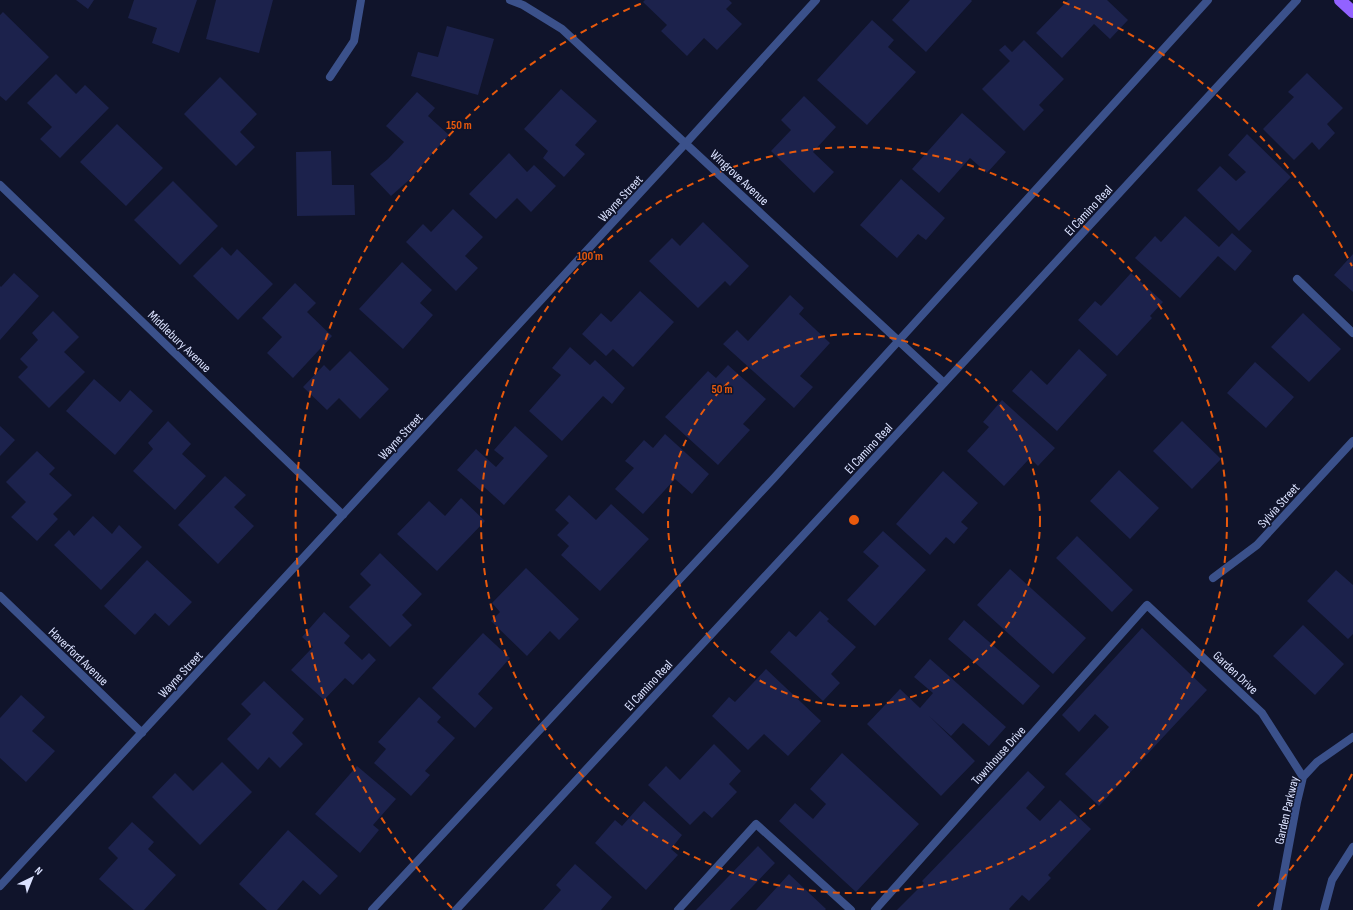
<svg xmlns="http://www.w3.org/2000/svg" width="1353" height="910" font-family="'Sofia Sans Condensed',sans-serif">
<rect width="100%" height="100%" fill="#10142b"/>
<path fill="#1c224c" d="M 76,0 L 94,0 L 88,9 Z
M 134,0 L 197,0 L 179,53 L 152,43 L 157,28 L 128,18 Z
M 216,0 L 273,0 L 259,53 L 206,39 Z
M 645,0 L 729,0 L 732,3 L 726,9 L 742,24 L 717,50 L 704,38 L 687,56 L 661,31 L 667,25 L 643,2 Z
M 910,0 L 971,0 L 972,1 L 926,52 L 892,20 Z
M 1068,0 L 1107,0 L 1128,20 L 1110,39 L 1094,24 L 1062,58 L 1036,33 Z
M 3,12 L 49,57 L 6,101 L 0,96 L 0,15 Z
M 872,20 L 894,40 L 888,47 L 916,72 L 867,125 L 817,80 Z
M 447,26 L 494,39 L 478,95 L 411,76 L 418,52 L 438,57 Z
M 1024,40 L 1064,79 L 1039,105 L 1044,110 L 1024,131 L 982,89 L 1010,61 L 999,50 L 1005,45 L 1012,52 Z
M 1307,73 L 1343,108 L 1327,124 L 1335,133 L 1319,150 L 1312,142 L 1294,160 L 1263,129 L 1294,97 L 1288,92 Z
M 56,74 L 76,94 L 85,85 L 109,108 L 60,158 L 40,139 L 52,127 L 27,103 Z
M 220,77 L 257,114 L 240,132 L 255,147 L 236,166 L 184,114 Z
M 561,89 L 597,121 L 575,145 L 585,154 L 564,177 L 543,158 L 548,151 L 524,129 Z
M 417,92 L 435,108 L 428,116 L 449,135 L 409,180 L 391,196 L 370,174 L 388,159 L 404,142 L 386,126 Z
M 804,96 L 836,127 L 813,152 L 834,172 L 814,193 L 771,151 L 791,130 L 781,120 Z
M 962,113 L 1006,152 L 987,173 L 970,158 L 939,193 L 912,169 Z
M 117,124 L 163,168 L 126,206 L 80,162 Z
M 1247,134 L 1291,177 L 1239,231 L 1197,190 L 1220,166 L 1236,181 L 1246,172 L 1228,155 Z
M 331,151 L 332,185 L 354,185 L 355,215 L 297,216 L 296,152 Z
M 509,153 L 527,172 L 534,165 L 556,186 L 531,212 L 517,198 L 496,219 L 469,194 Z
M 901,179 L 945,218 L 926,240 L 918,234 L 897,258 L 860,225 Z
M 173,181 L 218,226 L 180,265 L 134,220 Z
M 453,209 L 483,237 L 465,256 L 478,268 L 456,291 L 406,242 L 423,224 L 431,232 Z
M 1185,216 L 1219,247 L 1232,233 L 1252,251 L 1235,271 L 1218,256 L 1180,298 L 1135,258 L 1155,236 L 1161,242 Z
M 703,222 L 749,266 L 730,286 L 725,281 L 698,308 L 649,261 L 672,238 L 680,246 Z
M 222,247 L 231,256 L 237,249 L 273,284 L 238,320 L 193,276 Z
M 1353,254 L 1353,292 L 1334,275 Z
M 402,262 L 432,290 L 420,303 L 433,315 L 403,349 L 359,309 Z
M 14,273 L 39,296 L 0,340 L 0,286 L 1,287 Z
M 1131,273 L 1163,302 L 1150,316 L 1152,318 L 1117,356 L 1078,320 L 1095,301 L 1101,306 Z
M 295,283 L 316,303 L 307,312 L 332,336 L 293,378 L 267,353 L 282,337 L 262,318 Z
M 640,291 L 674,322 L 633,367 L 613,349 L 606,356 L 582,334 L 601,313 L 611,322 Z
M 790,295 L 804,308 L 799,314 L 830,343 L 800,376 L 813,387 L 794,408 L 723,344 L 737,330 L 748,341 Z
M 53,311 L 79,337 L 64,352 L 85,372 L 49,408 L 18,377 L 28,367 L 20,359 L 38,340 L 32,333 Z
M 1303,313 L 1341,349 L 1309,382 L 1271,347 Z
M 570,347 L 590,365 L 595,360 L 625,388 L 612,404 L 603,396 L 562,441 L 529,411 L 561,375 L 552,368 Z
M 1079,349 L 1107,375 L 1057,431 L 1012,391 L 1031,370 L 1047,385 Z
M 350,351 L 389,389 L 360,419 L 339,398 L 327,410 L 303,387 L 324,365 L 330,371 Z
M 1255,362 L 1294,397 L 1266,428 L 1227,393 Z
M 728,365 L 766,399 L 743,424 L 750,430 L 718,465 L 665,417 L 708,371 L 716,378 Z
M 94,379 L 120,402 L 130,390 L 153,411 L 115,455 L 66,411 Z
M 1002,400 L 1055,448 L 1038,466 L 1030,458 L 1004,486 L 967,451 L 989,427 L 983,422 Z
M 168,421 L 191,444 L 182,454 L 206,476 L 175,510 L 133,471 L 153,449 L 148,443 Z
M 1182,421 L 1221,459 L 1192,489 L 1153,451 Z
M 0,426 L 15,440 L 0,456 Z
M 515,426 L 548,456 L 504,505 L 484,487 L 481,491 L 457,470 L 476,449 L 496,467 L 504,458 L 494,450 Z
M 665,434 L 709,474 L 692,494 L 675,479 L 643,514 L 615,489 L 634,468 L 625,461 L 644,440 L 653,448 Z
M 37,451 L 55,468 L 49,474 L 72,495 L 53,514 L 58,519 L 37,541 L 11,517 L 26,502 L 6,482 Z
M 1119,470 L 1159,508 L 1130,539 L 1090,501 Z
M 943,471 L 978,503 L 961,522 L 968,528 L 954,544 L 946,537 L 930,555 L 896,524 Z
M 225,476 L 246,495 L 234,507 L 254,526 L 218,564 L 178,525 Z
M 569,495 L 596,520 L 611,504 L 649,539 L 600,591 L 561,555 L 569,546 L 557,535 L 569,523 L 555,510 Z
M 461,498 L 485,521 L 437,571 L 397,534 L 429,501 L 445,516 Z
M 93,516 L 112,534 L 119,525 L 142,547 L 101,590 L 54,545 L 69,530 L 74,536 Z
M 883,531 L 926,570 L 875,626 L 847,600 L 879,566 L 863,552 Z
M 1077,536 L 1133,590 L 1112,612 L 1056,558 Z
M 380,553 L 422,594 L 402,615 L 412,625 L 390,647 L 349,607 L 371,585 L 360,574 Z
M 147,560 L 192,602 L 169,626 L 155,613 L 135,635 L 104,606 Z
M 526,568 L 579,619 L 559,640 L 550,631 L 527,656 L 491,621 L 500,612 L 492,603 Z
M 1010,569 L 1086,638 L 1053,674 L 977,605 Z
M 1336,570 L 1353,585 L 1353,634 L 1348,639 L 1307,601 Z
M 820,611 L 829,619 L 827,621 L 856,647 L 831,674 L 840,683 L 823,701 L 770,652 L 789,631 L 796,637 Z
M 324,612 L 350,636 L 344,643 L 362,660 L 369,653 L 376,660 L 353,685 L 345,678 L 324,700 L 291,670 L 313,647 L 302,637 Z
M 964,620 L 1040,686 L 1023,705 L 948,639 Z
M 1303,625 L 1344,664 L 1315,695 L 1273,656 Z
M 1142,628 L 1207,690 L 1099,806 L 1065,774 L 1109,727 L 1095,714 L 1079,732 L 1062,715 Z
M 483,633 L 510,658 L 478,694 L 493,708 L 475,728 L 432,688 Z
M 930,659 L 1006,727 L 989,746 L 963,723 L 951,736 L 929,716 L 975,761 L 941,796 L 867,724 L 900,689 L 920,708 L 933,693 L 914,677 Z
M 766,669 L 821,721 L 788,756 L 764,734 L 748,750 L 712,716 L 729,697 L 735,702 Z
M 264,681 L 304,719 L 292,733 L 303,744 L 280,768 L 269,757 L 258,770 L 227,739 L 251,714 L 241,704 Z
M 21,695 L 45,717 L 32,731 L 55,751 L 26,782 L 0,758 L 0,718 Z
M 419,697 L 441,717 L 437,722 L 455,738 L 425,771 L 430,775 L 411,796 L 374,763 L 386,749 L 378,742 Z
M 714,744 L 741,771 L 729,784 L 737,792 L 712,818 L 704,811 L 690,825 L 648,785 L 666,766 L 680,780 Z
M 842,753 L 919,824 L 856,892 L 779,821 L 795,803 L 813,819 L 826,804 L 810,789 Z
M 222,762 L 252,792 L 200,845 L 152,797 L 175,773 L 193,791 Z
M 357,766 L 396,799 L 373,825 L 379,830 L 360,853 L 315,814 Z
M 1028,771 L 1045,787 L 1026,808 L 1040,821 L 1060,800 L 1091,829 L 1048,875 L 1051,878 L 1029,901 L 1022,895 L 1009,909 L 1010,910 L 897,910 L 924,883 L 922,881 Z
M 644,801 L 682,835 L 671,849 L 678,855 L 646,890 L 595,843 L 615,820 L 622,826 Z
M 132,822 L 154,842 L 148,849 L 176,875 L 144,910 L 134,910 L 99,879 L 118,858 L 108,848 Z
M 288,830 L 338,876 L 320,895 L 303,880 L 277,910 L 267,910 L 239,884 Z
M 758,846 L 775,863 L 730,910 L 696,910 Z
M 575,864 L 612,897 L 601,910 L 543,910 L 561,890 L 556,885 Z
M 789,874 L 826,909 L 825,910 L 756,910 Z"/>
<g fill="none" stroke-linecap="round" stroke-linejoin="round">
<path stroke="#3b518b" stroke-width="8" d="M 1297,279 L 1353,333"/>
<path stroke="#3b518b" stroke-width="8" d="M 510,0 L 523,5 L 562,29 L 944,383
M 330,77 L 354,41 L 361,0
M 0,185 L 343,515
M 1213,578 L 1257,545 L 1353,441
M 0,596 L 142,733
M 0,886 L 686,143 L 816,0
M 372,910 L 774,478 L 1208,0
M 456,910 L 1008,314 L 1297,0
M 678,910 L 756,824 L 851,910
M 875,910 L 1147,605 L 1262,713 L 1303,777
M 1277,910 L 1297,802 L 1303,777 L 1317,762 L 1353,737
M 1324,910 L 1332,880 L 1353,847"/>
<path stroke="#9262ff" stroke-width="12" d="M 1340,0 L 1353,12"/>
</g>
<g fill="none" stroke="#e8590c" stroke-width="2" stroke-dasharray="7 5">
<circle cx="854" cy="520" r="186"/>
<circle cx="854" cy="520" r="373"/>
<path d="M1352 774A559 559 0 0 1 1256 908M452 908A559 559 0 0 1 645 2M1063 2A559 559 0 0 1 1352 266"/>
</g>
<g text-anchor="middle" stroke-width="3" stroke-linejoin="round" paint-order="stroke">
<g font-size="13" fill="#dbe2ff" stroke="#10142b">
<text transform="translate(740 177) rotate(43)" y="5">Wingrove Avenue</text>
<text transform="translate(620 198) rotate(-47)" y="5">Wayne Street</text>
<text transform="translate(1088 210) rotate(-47)" y="5">El Camino Real</text>
<text transform="translate(180 341) rotate(44)" y="5">Middlebury Avenue</text>
<text transform="translate(400 436) rotate(-47)" y="5">Wayne Street</text>
<text transform="translate(868 448) rotate(-47)" y="5">El Camino Real</text>
<text transform="translate(1278 505) rotate(-48)" y="5">Sylvia Street</text>
<text transform="translate(79 656) rotate(44)" y="5">Haverford Avenue</text>
<text transform="translate(1236 672) rotate(43)" y="5">Garden Drive</text>
<text transform="translate(180 674) rotate(-47)" y="5">Wayne Street</text>
<text transform="translate(648 685) rotate(-47)" y="5">El Camino Real</text>
<text transform="translate(998 755) rotate(-48)" y="5">Townhouse Drive</text>
<text transform="translate(1286 810) rotate(-77)" y="5">Garden Parkway</text>
</g>
</g>
<circle cx="854" cy="520" r="6" fill="#e8590c" stroke="#10142b" stroke-width="2"/>
<g font-size="12" text-anchor="middle" font-weight="bold" fill="#e8590c" stroke="#10142b" stroke-width="3" stroke-linejoin="round" paint-order="stroke">
<text x="459" y="129">150 m</text>
<text x="590" y="260">100 m</text>
<text x="722" y="393">50 m</text>
</g>
<g transform="translate(32 878) rotate(43)" stroke="#10142b" stroke-width="3" paint-order="stroke">
<path d="M0-3L7 15L0 10L-7 15Z" fill="#dbe2ff"/>
<text y="-6" font-size="11" font-weight="bold" text-anchor="middle" fill="#dbe2ff">N</text>
</g>
</svg>
